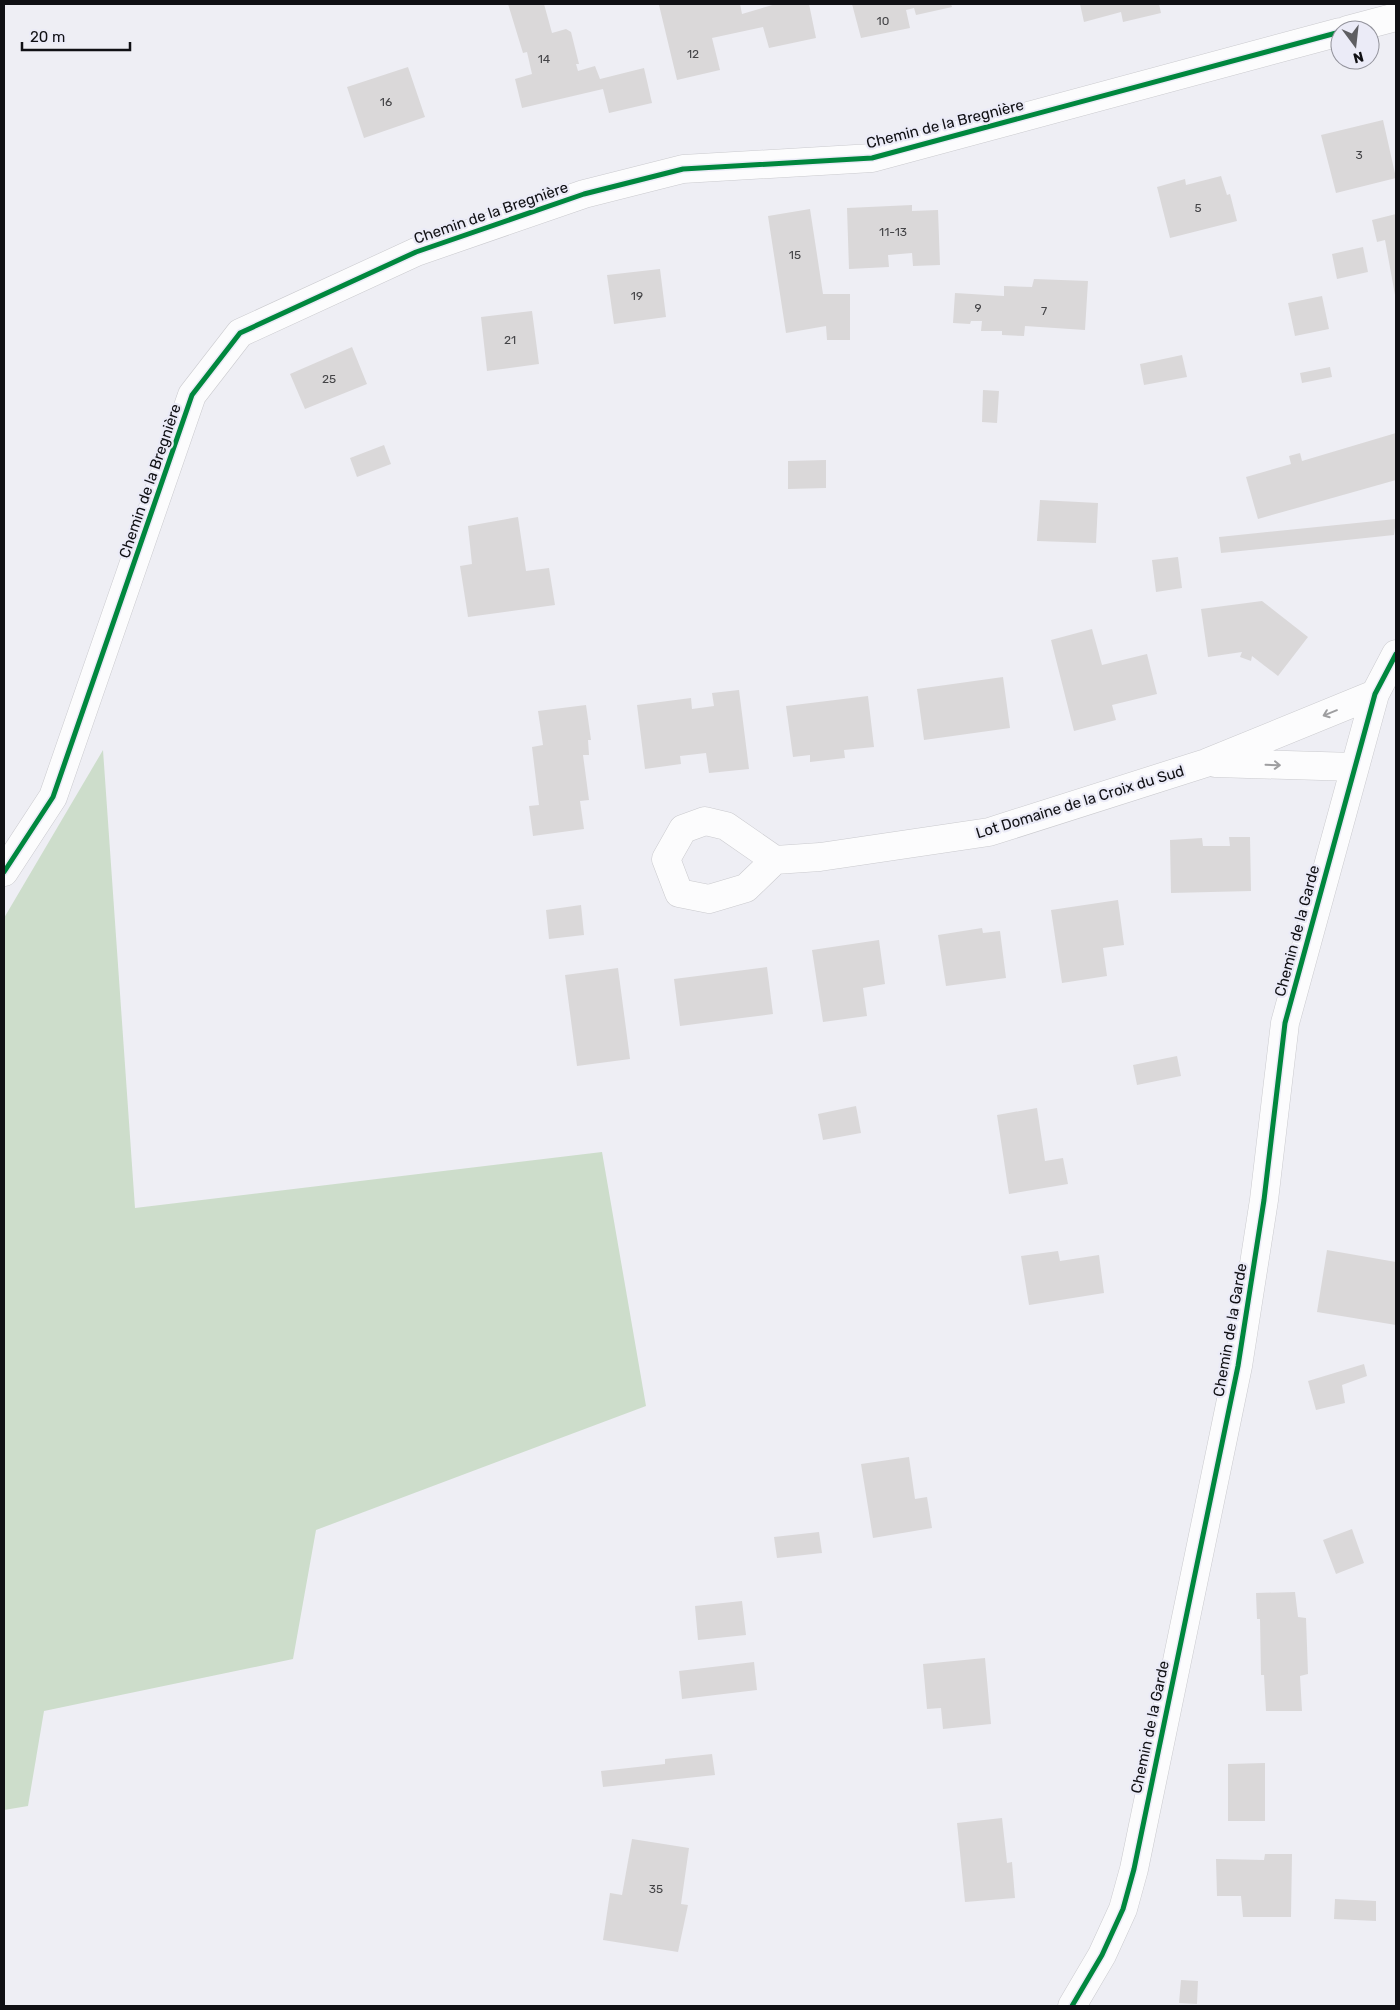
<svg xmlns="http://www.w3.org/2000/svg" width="1400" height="2010" font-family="Rubik,sans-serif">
<rect width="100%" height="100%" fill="#eeeef4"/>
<path fill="#cdddcb" d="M 103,750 L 135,1208 L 602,1152 L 646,1406 L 316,1530 L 293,1659 L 44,1711 L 28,1806 L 4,1810 L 4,918 Z"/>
<path fill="#dad8d9" d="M 508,4 L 544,4 L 552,33 L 566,29 L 571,32 L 579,64 L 576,64 L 578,71 L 595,66 L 600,79 L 644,68 L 652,103 L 609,113 L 603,89 L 522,108 L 515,79 L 532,74 L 527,52 L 523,53 Z
M 664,4 L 740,4 L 742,14 L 776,4 L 809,4 L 816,38 L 769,48 L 763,27 L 712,38 L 720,70 L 677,80 L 659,5 Z
M 852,4 L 951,4 L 952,7 L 916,15 L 914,8 L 906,10 L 910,28 L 861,38 Z
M 1080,4 L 1159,4 L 1161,13 L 1123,22 L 1121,12 L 1084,22 Z
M 408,67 L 425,117 L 364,138 L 347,87 Z
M 1383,120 L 1396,178 L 1336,193 L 1321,135 Z
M 1221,176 L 1227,195 L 1230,194 L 1237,221 L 1170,238 L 1157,187 L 1185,179 L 1186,185 Z
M 912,205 L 912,211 L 938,210 L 940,265 L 913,266 L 912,253 L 888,255 L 889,267 L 849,269 L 847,208 Z
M 810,209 L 823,294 L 850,294 L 850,340 L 827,340 L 826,326 L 786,333 L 768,216 Z
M 1396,214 L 1396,295 L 1395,295 L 1385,240 L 1377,242 L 1372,220 Z
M 1363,247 L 1368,272 L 1337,279 L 1332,254 Z
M 660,269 L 666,317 L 614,324 L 607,275 Z
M 1034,279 L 1088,281 L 1085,330 L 1025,326 L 1024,336 L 1002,335 L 1002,331 L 981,331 L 982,321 L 971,321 L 970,324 L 953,323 L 955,293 L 1004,296 L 1004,286 L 1032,287 Z
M 1322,296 L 1329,329 L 1295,336 L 1288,303 Z
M 532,311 L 539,364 L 487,371 L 481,317 Z
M 352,347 L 367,384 L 305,409 L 290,374 Z
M 1182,355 L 1187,377 L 1144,385 L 1140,364 Z
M 1330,367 L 1332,377 L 1302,383 L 1300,373 Z
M 983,390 L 999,391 L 997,423 L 982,422 Z
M 1396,433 L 1396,480 L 1258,519 L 1246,477 L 1291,464 L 1289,456 L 1300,453 L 1302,461 Z
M 384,445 L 391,464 L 357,477 L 350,458 Z
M 826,460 L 826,488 L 788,489 L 788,461 Z
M 1040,500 L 1098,503 L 1096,543 L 1037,541 Z
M 518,517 L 526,571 L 549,568 L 555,605 L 468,617 L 460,566 L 472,564 L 468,526 Z
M 1396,519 L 1394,535 L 1221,553 L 1219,537 Z
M 1178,557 L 1182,588 L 1156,592 L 1152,560 Z
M 1262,601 L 1308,637 L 1278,676 L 1252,656 L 1251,661 L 1240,657 L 1242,652 L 1208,657 L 1201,609 Z
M 1092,629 L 1102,665 L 1147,654 L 1157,694 L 1112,705 L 1116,720 L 1074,731 L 1051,640 Z
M 1003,677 L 1010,728 L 924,740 L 917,689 Z
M 739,690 L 749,769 L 709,773 L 706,753 L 680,756 L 681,764 L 645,769 L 637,705 L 691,698 L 692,709 L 714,706 L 712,693 Z
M 868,696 L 874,747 L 844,750 L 845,758 L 810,762 L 810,755 L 793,757 L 786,706 Z
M 586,705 L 591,740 L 588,740 L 589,755 L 583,755 L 589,800 L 580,801 L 584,829 L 533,836 L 529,806 L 539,805 L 532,747 L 543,745 L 538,711 Z
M 1229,837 L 1250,837 L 1251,891 L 1171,893 L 1170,840 L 1202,838 L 1203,846 L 1230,846 Z
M 1118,900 L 1124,945 L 1103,948 L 1107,976 L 1062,983 L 1051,910 Z
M 581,905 L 584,935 L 549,939 L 546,910 Z
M 982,928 L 983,933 L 1000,931 L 1006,978 L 946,986 L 938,935 Z
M 879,940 L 885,984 L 863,988 L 867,1016 L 823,1022 L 812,950 Z
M 767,967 L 773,1014 L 680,1026 L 674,979 Z
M 618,968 L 630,1059 L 577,1066 L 565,975 Z
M 1177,1056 L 1181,1076 L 1137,1085 L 1133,1065 Z
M 856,1106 L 861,1133 L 823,1140 L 818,1114 Z
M 1037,1108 L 1045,1161 L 1063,1158 L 1068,1184 L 1009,1194 L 997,1115 Z
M 1327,1250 L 1396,1262 L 1396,1325 L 1317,1312 Z
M 1058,1251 L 1060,1261 L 1099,1255 L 1104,1293 L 1029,1305 L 1021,1256 Z
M 1364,1364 L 1367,1376 L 1342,1385 L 1345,1403 L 1316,1410 L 1308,1381 Z
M 909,1457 L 915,1499 L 927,1497 L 932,1528 L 873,1538 L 861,1464 Z
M 1352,1529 L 1364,1563 L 1336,1574 L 1323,1540 Z
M 819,1532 L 822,1553 L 777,1558 L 774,1537 Z
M 1295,1592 L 1298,1617 L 1306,1618 L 1308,1674 L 1300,1676 L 1302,1711 L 1266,1711 L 1264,1675 L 1261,1675 L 1260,1619 L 1257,1619 L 1256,1593 Z
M 742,1601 L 746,1635 L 698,1640 L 695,1606 Z
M 985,1658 L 991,1724 L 943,1729 L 941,1708 L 927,1709 L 923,1664 Z
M 754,1662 L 757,1690 L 682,1699 L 679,1671 Z
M 712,1754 L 715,1775 L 603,1787 L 601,1771 L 665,1764 L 665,1759 Z
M 1265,1763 L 1265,1821 L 1228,1821 L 1228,1764 Z
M 1002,1818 L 1007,1863 L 1012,1862 L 1015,1898 L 965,1902 L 957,1823 Z
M 632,1839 L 689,1848 L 681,1904 L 688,1905 L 678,1952 L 603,1940 L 610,1893 L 622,1895 Z
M 1265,1854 L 1292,1854 L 1291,1917 L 1243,1917 L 1241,1896 L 1217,1896 L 1216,1859 L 1264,1860 Z
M 1335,1899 L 1376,1901 L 1376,1921 L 1334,1919 Z
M 1181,1980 L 1198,1981 L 1197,2004 L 1179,2003 Z"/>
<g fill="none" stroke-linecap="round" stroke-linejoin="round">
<g stroke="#cacace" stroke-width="29">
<path id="minor" d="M 1347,30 L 1396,17
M 1215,763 L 1355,767
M 775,860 L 746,888 L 709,899 L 679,893 L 666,859 L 683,829 L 705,821 L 726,826 L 775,860 L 820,857 L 989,832 L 1206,763 L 1375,694
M 4,872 L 53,797 L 192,395 L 240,333 L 416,252 L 584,194 L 683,169 L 872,158 L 1340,32
M 1072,2006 L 1102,1955 L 1123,1909 L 1134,1869 L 1238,1366 L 1264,1200 L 1285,1023 L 1375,694 L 1396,654"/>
</g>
<use href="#minor" stroke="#fcfcfd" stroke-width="28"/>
<g stroke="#ebebf7" stroke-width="8">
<path id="cycleway" d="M 4,872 L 53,797 L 192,395 L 240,333 L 416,252 L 584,194 L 683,169 L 872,158 L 1340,32
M 1072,2006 L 1102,1955 L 1123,1909 L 1134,1869 L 1238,1366 L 1264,1200 L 1285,1023 L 1375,694 L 1396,654"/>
</g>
<use href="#cycleway" stroke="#00873e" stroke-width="5"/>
</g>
<defs><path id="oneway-shaft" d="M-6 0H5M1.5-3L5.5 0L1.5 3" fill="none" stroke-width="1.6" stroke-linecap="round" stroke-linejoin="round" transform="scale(1.25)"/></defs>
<g stroke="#9e9ea0">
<use href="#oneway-shaft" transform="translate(1330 713) rotate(158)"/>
<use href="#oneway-shaft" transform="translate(1273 765) rotate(2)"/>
</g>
<g text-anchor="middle" stroke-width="4.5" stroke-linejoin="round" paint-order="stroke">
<g font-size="12" fill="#444447">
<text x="883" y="25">10</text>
<text x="693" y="58">12</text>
<text x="544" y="63">14</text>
<text x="386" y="106">16</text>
<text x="1359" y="159">3</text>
<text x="1198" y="212">5</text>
<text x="893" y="236">11-13</text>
<text x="795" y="259">15</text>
<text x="637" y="300">19</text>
<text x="978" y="312">9</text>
<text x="1044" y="315">7</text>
<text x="510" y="344">21</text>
<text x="329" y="383">25</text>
<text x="656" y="1893">35</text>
</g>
<g font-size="15" fill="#101014" stroke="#ebebf7">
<text transform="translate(945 124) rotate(-14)" y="5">Chemin de la Bregnière</text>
<text transform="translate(491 213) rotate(-19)" y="5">Chemin de la Bregnière</text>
<text transform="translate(150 481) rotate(-71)" y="5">Chemin de la Bregnière</text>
<text transform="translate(1080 802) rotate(-17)" y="5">Lot Domaine de la Croix du Sud</text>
<text transform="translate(1297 931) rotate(-75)" y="5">Chemin de la Garde</text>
<text transform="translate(1230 1330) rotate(-80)" y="5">Chemin de la Garde</text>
<text transform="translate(1150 1727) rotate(-78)" y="5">Chemin de la Garde</text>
</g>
</g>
<rect width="1400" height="2010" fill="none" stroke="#101014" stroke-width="10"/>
<g transform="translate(1355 45) rotate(165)"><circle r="24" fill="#ebebf7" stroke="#93939c"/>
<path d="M0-4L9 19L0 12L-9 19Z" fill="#5e5e62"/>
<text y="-8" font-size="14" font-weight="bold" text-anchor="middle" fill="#101014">N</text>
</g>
<path d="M22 42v8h108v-8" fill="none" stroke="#101014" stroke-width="2.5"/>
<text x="30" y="42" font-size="15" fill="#101014" stroke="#ebebf7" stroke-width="4" paint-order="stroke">20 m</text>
</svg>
